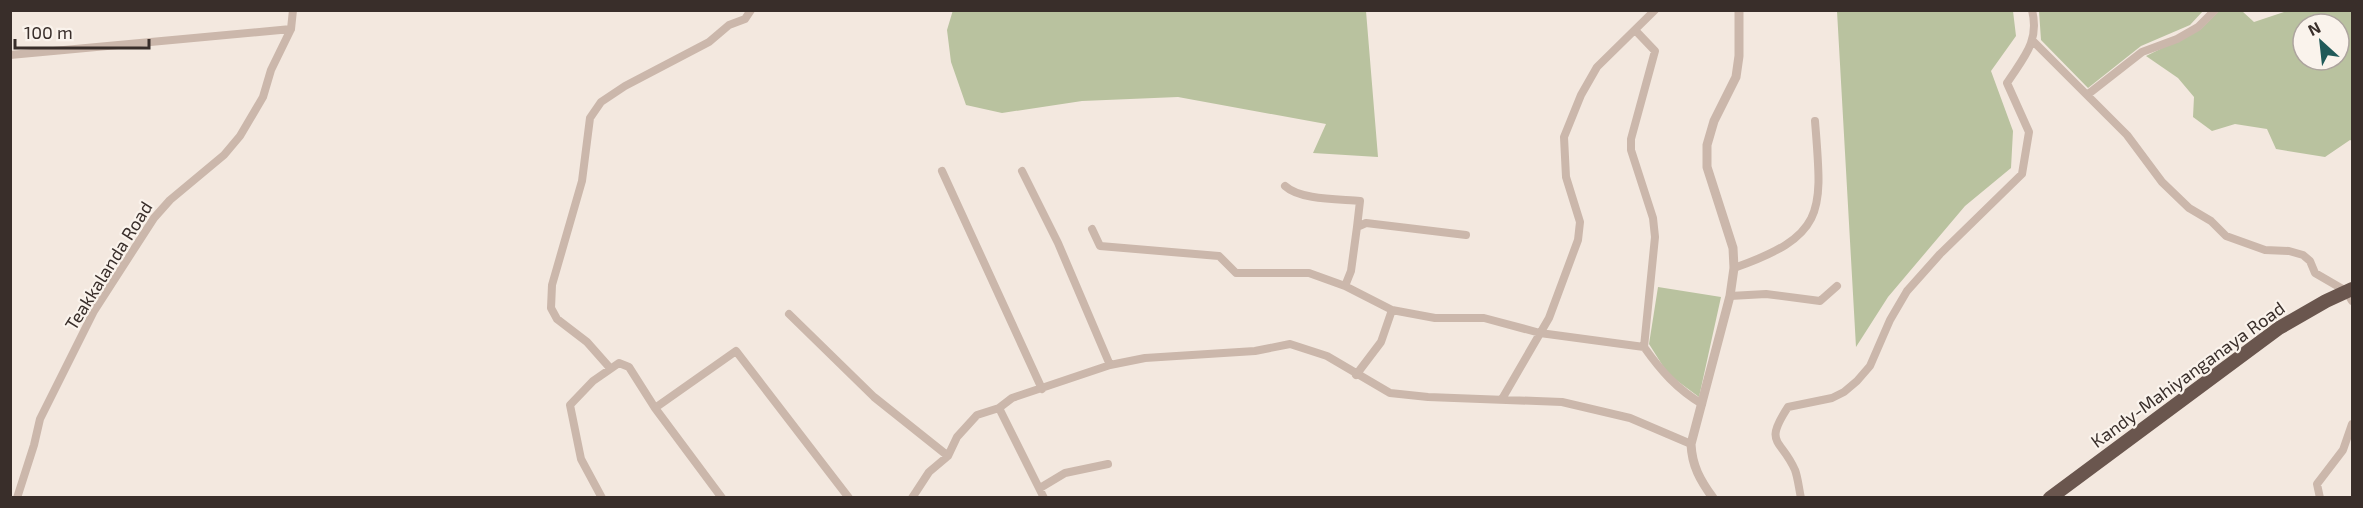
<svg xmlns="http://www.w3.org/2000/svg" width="2363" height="508" font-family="'Exo 2',sans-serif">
<rect width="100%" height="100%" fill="#f3e8df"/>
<path fill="#b9c29f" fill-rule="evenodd" d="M 953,10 L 1366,11 L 1378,157 L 1313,153 L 1326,124 L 1178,97 L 1082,101 L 1002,113 L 966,105 L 951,62 L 947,30 Z
M 1837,11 L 2013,11 L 2016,36 L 1991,71 L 2013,131 L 2011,168 L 1965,206 L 1888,297 L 1856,347 Z
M 2039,11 L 2039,10 L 2203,11 L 2190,25 L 2141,46 L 2088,88 L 2041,40 Z
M 2219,11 L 2242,11 L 2254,22 L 2287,11 L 2352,11 L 2352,141 L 2350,140 L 2325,157 L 2276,149 L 2267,129 L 2235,124 L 2212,131 L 2193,117 L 2194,97 L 2178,78 L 2146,56 L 2201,29 ZM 2303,24 L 2339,24 L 2339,60 L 2303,60 Z
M 1658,287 L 1721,297 L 1699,397 L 1668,374 L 1649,344 Z"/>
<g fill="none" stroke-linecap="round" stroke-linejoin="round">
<path stroke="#cbb7ab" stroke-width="8" d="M 1635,30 L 1655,51 L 1631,139 L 1631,150 L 1653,218 L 1655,237 L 1644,347
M 2033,41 L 2127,135 L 2162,182 L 2189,208 L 2211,221 L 2226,236 L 2265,250 L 2289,251 L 2303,255 L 2310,261 L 2315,273 L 2346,291 L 2352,301
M 10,55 L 291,29
M 2087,95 L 2142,52 L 2177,39 L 2198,27 L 2215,10
M 942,171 L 1042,389
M 1022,171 L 1058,243 L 1110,365
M 1285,186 C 1300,200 1339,199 1360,201 L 1357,227
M 1092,229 L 1100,246 L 1219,256 L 1236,273 L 1309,273 L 1345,286 L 1392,310 L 1435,318 L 1484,318 L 1540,333 L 1644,347 C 1661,371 1677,389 1702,404
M 1734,268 C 1828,235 1822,211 1815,121
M 1345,286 L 1351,271 L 1357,227 L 1366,223 L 1466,235
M 1730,296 L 1766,294 L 1820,301 L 1837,286
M 789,314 L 874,397 L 948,456
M 610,368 L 587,342 L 557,319 L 551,308 L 552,285 L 582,181 L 590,118 L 601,102 L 625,86 L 709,42 L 729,25 L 745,19 L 751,10
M 1356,375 L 1381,342 L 1392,310
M 1502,399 L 1549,318 L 1578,240 L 1580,222 L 1566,177 L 1564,137 L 1581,95 L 1597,67 L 1655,10
M 655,408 L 736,351 L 849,498
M 999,408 L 1044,498
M 1040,488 L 1065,473 L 1108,464
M 17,498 L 34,445 L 40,419 L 94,311 L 154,218 L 170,200 L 224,155 L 240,136 L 263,97 L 271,70 L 291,29 L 293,10
M 602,498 L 581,459 L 570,405 L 593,381 L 619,363 L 629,367 L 655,408 L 722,498
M 912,498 L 929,472 L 948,456 L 957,437 L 977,415 L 999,408 L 1012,398 L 1110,365 L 1145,358 L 1255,351 L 1290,344 L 1327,356 L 1390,393 L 1428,397 L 1562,402 L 1630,418 L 1691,444
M 1801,498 C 1799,489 1798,478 1795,470 C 1781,438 1763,445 1788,407 L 1832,398 L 1844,392 L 1857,381 L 1870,366 L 1890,320 L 1907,291 L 1940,254 L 2022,174 L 2029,132 L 2007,83 C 2023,58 2040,42 2032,10
M 2320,498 L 2317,484 L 2343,450 L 2352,424"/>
<path stroke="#cbb7ab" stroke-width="9" d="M 1713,498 C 1700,480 1692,466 1691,444 L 1730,296 L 1734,268 L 1733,248 L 1707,167 L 1707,145 L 1714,121 L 1736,77 L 1739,56 L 1739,10"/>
<path stroke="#6a564e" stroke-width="14" d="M 2050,498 L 2279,328 L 2326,301 L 2352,289"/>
</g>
<g text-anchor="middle" stroke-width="4.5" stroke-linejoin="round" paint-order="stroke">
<g font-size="18" fill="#392e2a" stroke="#faf3ec">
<text transform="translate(109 266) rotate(-58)" y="6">Teakkalanda Road</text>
<text transform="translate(2188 375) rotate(-36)" y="6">Kandy-Mahiyanganaya Road</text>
</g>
</g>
<rect width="2363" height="508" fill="none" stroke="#392e2a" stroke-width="24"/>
<g transform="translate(2321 42) rotate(333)"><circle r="28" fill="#faf3ec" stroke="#ada49e" stroke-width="1.5"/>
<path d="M0-4.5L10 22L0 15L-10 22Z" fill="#205a59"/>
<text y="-9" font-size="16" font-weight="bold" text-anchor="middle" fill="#392e2a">N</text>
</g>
<path d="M15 39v9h134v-9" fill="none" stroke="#392e2a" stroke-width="3"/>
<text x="24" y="39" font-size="18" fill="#392e2a" stroke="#faf3ec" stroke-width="4.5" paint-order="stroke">100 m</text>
</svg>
